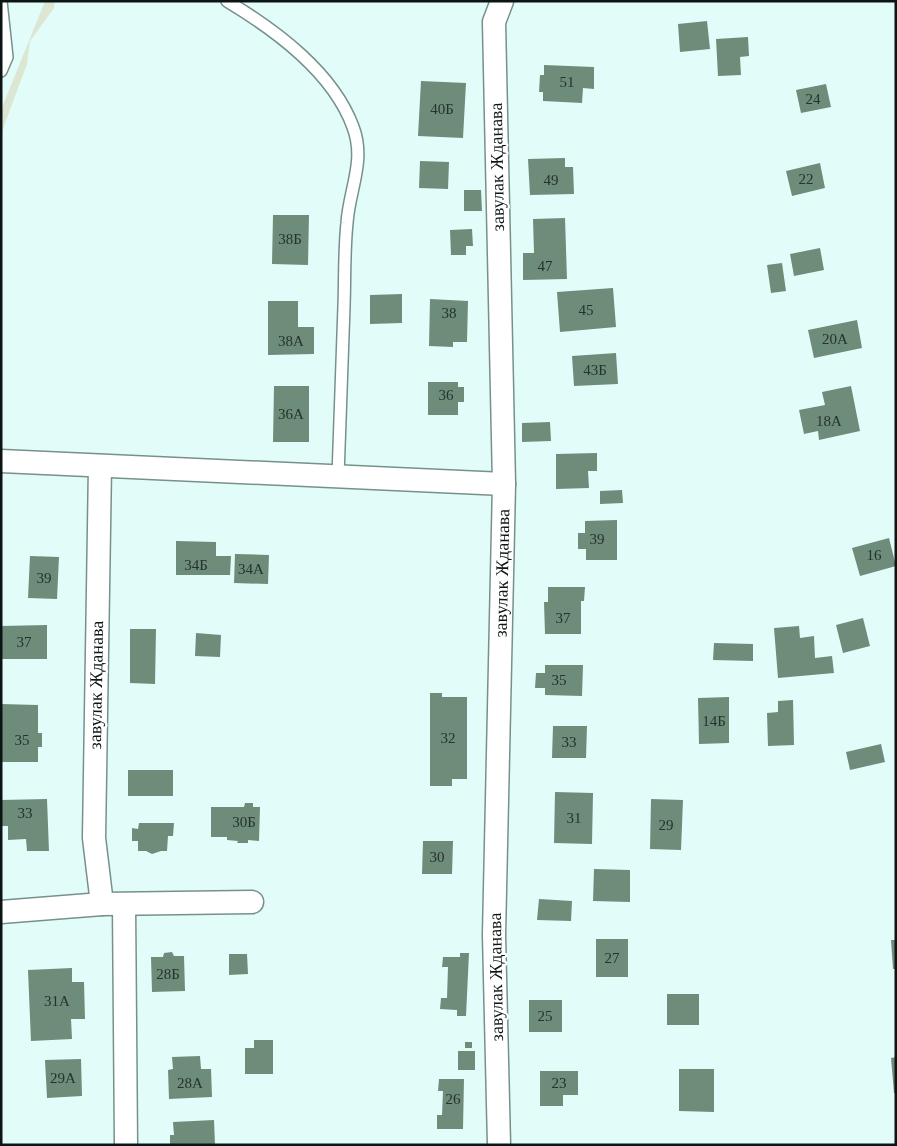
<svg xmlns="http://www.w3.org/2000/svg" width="897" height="1146" font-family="Georgia,serif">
<rect width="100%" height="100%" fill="#e2fdf9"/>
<path fill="#dbe7d2" d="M 45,1 L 55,1 L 54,8 L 30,41 L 27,64 L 1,134 L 1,110 Z"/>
<path fill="#6e8c7a" d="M 707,21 L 710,49 L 680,52 L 678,24 Z
M 748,37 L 749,56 L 740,57 L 741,75 L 718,76 L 716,39 Z
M 544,65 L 594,67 L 594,89 L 583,88 L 582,103 L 543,101 L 543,92 L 539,92 L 540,75 L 544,75 Z
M 421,81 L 466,83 L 463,138 L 418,136 Z
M 826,84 L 831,107 L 801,113 L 796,90 Z
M 565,158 L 565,167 L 573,167 L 574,194 L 530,195 L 528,159 Z
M 420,161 L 449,162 L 448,189 L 419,188 Z
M 820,163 L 825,188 L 792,196 L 786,171 Z
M 464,190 L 481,190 L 482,211 L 464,211 Z
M 273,215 L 309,215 L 308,265 L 272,264 Z
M 565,218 L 567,279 L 523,280 L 523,253 L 534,253 L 533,219 Z
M 472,229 L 473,246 L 466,246 L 466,255 L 451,255 L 450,230 Z
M 820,248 L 824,270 L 794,276 L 790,254 Z
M 782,263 L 786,291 L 771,293 L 767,265 Z
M 613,288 L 616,327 L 560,332 L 557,292 Z
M 402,294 L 402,323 L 370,324 L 370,295 Z
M 430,299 L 468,301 L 467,342 L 453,342 L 453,347 L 429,346 Z
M 268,301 L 298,301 L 298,327 L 314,327 L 314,354 L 268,355 Z
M 857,320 L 862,348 L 814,358 L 808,330 Z
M 616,353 L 618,384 L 574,386 L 572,356 Z
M 428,382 L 458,382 L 458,387 L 464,387 L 464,402 L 458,402 L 458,415 L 428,415 Z
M 274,386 L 309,386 L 309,442 L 273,442 Z
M 851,386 L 860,431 L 819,440 L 818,431 L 804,434 L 799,410 L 825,405 L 822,392 Z
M 550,422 L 551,441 L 522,442 L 522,423 Z
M 597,453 L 597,471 L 588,471 L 589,488 L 556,489 L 556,454 Z
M 622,490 L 623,503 L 600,504 L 600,491 Z
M 617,520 L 617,560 L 586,560 L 586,549 L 578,549 L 578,533 L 585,533 L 585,521 Z
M 889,538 L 896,566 L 860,576 L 852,548 Z
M 176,541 L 216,542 L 216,556 L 231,556 L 230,575 L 176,575 Z
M 235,554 L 269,555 L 268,584 L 234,583 Z
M 30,556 L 59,557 L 57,599 L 28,598 Z
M 548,587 L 585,587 L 584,601 L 581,601 L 581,634 L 545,634 L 544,602 L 548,602 Z
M 863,618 L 870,646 L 843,653 L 836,625 Z
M 47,625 L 47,659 L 1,659 L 1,626 Z
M 799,626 L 800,638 L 814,636 L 815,658 L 832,656 L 834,673 L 778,678 L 774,628 Z
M 130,629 L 156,629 L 155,684 L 130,683 Z
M 196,633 L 221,635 L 220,657 L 195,656 Z
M 714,643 L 753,644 L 753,661 L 713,660 Z
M 545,665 L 583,665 L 582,696 L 545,695 L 545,688 L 535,688 L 536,673 L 545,673 Z
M 430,693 L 442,693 L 442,697 L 467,697 L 467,779 L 452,779 L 452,786 L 430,786 Z
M 729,697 L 729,743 L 699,744 L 698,698 Z
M 793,700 L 794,745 L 768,746 L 767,713 L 778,712 L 778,701 Z
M 1,704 L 38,705 L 38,733 L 42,733 L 42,747 L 38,747 L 38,762 L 1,762 Z
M 553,726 L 587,726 L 586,758 L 552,758 Z
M 881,744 L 885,762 L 850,770 L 846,752 Z
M 128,770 L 173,770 L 173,796 L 128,796 Z
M 555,792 L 593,793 L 592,844 L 554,843 Z
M 47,799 L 49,851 L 27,851 L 26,839 L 8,840 L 8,826 L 1,826 L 1,800 Z
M 651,799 L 683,800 L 681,850 L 650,849 Z
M 245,803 L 253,803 L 253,807 L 260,807 L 259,841 L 248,840 L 248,843 L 237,843 L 238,841 L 227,840 L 227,837 L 211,837 L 211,807 L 244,807 Z
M 139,823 L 174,823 L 173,836 L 168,836 L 167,851 L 161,851 L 152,854 L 146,851 L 138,851 L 138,841 L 132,841 L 132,828 L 138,829 Z
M 423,841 L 453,841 L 452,874 L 422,874 Z
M 594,869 L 630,870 L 630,902 L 593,901 Z
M 539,899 L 572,901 L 571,921 L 537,920 Z
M 596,939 L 628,939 L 628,977 L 596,977 Z
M 891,940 L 896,940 L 896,969 L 893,969 Z
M 172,952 L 174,956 L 184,956 L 185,991 L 152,992 L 151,957 L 163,957 L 164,953 Z
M 460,953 L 469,953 L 466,1016 L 457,1016 L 457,1010 L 440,1009 L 441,998 L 447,998 L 448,967 L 442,967 L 443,957 L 460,957 Z
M 229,954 L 247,954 L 248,974 L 229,975 Z
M 72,968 L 72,982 L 84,982 L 85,1019 L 71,1019 L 72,1039 L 31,1041 L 28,970 Z
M 667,994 L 699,994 L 699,1025 L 667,1025 Z
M 529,1000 L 562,1000 L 562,1032 L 529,1032 Z
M 254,1040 L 273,1040 L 273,1074 L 245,1074 L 245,1048 L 254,1048 Z
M 465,1042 L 472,1042 L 472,1048 L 465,1048 Z
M 458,1051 L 475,1051 L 475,1070 L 458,1070 Z
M 200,1056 L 201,1069 L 211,1069 L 212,1097 L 169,1099 L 168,1070 L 173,1069 L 172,1057 Z
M 896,1057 L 896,1093 L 894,1093 L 891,1058 Z
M 81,1059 L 82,1096 L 47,1098 L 45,1060 Z
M 679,1069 L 714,1069 L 714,1112 L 679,1111 Z
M 540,1071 L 578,1071 L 578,1095 L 563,1095 L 563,1106 L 540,1106 Z
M 439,1079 L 464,1079 L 463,1129 L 437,1129 L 437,1115 L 442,1115 L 443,1091 L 438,1091 Z
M 214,1120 L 215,1145 L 170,1145 L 170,1135 L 174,1135 L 173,1122 Z"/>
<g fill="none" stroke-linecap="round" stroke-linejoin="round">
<g stroke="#77908c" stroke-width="14">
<path id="service" d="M 227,1 C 275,30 333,72 353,127 C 366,161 349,190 347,223 C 344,251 345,279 344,306 C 342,363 340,420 338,476
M 1,71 L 7,57 L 1,1"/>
</g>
<g stroke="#77908c" stroke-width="25">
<g id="minor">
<path d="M 1,461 L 504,484"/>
<path d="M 100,466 L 94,838 L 102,904"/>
<path d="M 124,905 L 126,1145"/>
<path d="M 1,912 L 102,904 L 252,902"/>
<path id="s1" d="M 499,1145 L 494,935 L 504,484 L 494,22 L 502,1"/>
</g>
</g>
<use href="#service" stroke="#fff" stroke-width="11"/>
<use href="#minor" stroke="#fff" stroke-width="22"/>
</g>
<g text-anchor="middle" stroke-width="4.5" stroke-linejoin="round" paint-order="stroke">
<g font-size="15" fill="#24332e">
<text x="567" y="87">51</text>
<text x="813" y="104">24</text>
<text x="442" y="114">40Б</text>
<text x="806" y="184">22</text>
<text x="551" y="185">49</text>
<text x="290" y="244">38Б</text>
<text x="545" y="271">47</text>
<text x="586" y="315">45</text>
<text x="449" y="318">38</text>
<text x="835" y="344">20А</text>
<text x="291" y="346">38А</text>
<text x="595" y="375">43Б</text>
<text x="446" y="400">36</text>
<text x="291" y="419">36А</text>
<text x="829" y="426">18А</text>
<text x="597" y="544">39</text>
<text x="874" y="560">16</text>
<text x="196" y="570">34Б</text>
<text x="251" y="574">34А</text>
<text x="44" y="583">39</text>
<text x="563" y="623">37</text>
<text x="24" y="647">37</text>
<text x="559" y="685">35</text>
<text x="714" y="726">14Б</text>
<text x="448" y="743">32</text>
<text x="22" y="745">35</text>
<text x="569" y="747">33</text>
<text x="25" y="818">33</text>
<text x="574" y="823">31</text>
<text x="244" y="827">30Б</text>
<text x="666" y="830">29</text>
<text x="437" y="862">30</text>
<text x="612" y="963">27</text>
<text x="168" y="979">28Б</text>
<text x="57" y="1006">31А</text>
<text x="545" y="1021">25</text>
<text x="63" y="1083">29А</text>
<text x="190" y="1088">28А</text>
<text x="559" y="1088">23</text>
<text x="453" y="1104">26</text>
</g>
<g font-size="18" fill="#0c1514" stroke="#fff">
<text transform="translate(497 167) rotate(-91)" y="6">завулак Жданава</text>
<text dy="6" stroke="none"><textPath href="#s1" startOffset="572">завулак Жданава</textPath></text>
<text transform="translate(96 685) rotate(-89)" y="6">завулак Жданава</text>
<text transform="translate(496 977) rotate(-91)" y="6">завулак Жданава</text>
</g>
</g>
<rect width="897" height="1146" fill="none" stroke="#0c1514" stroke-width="5"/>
</svg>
